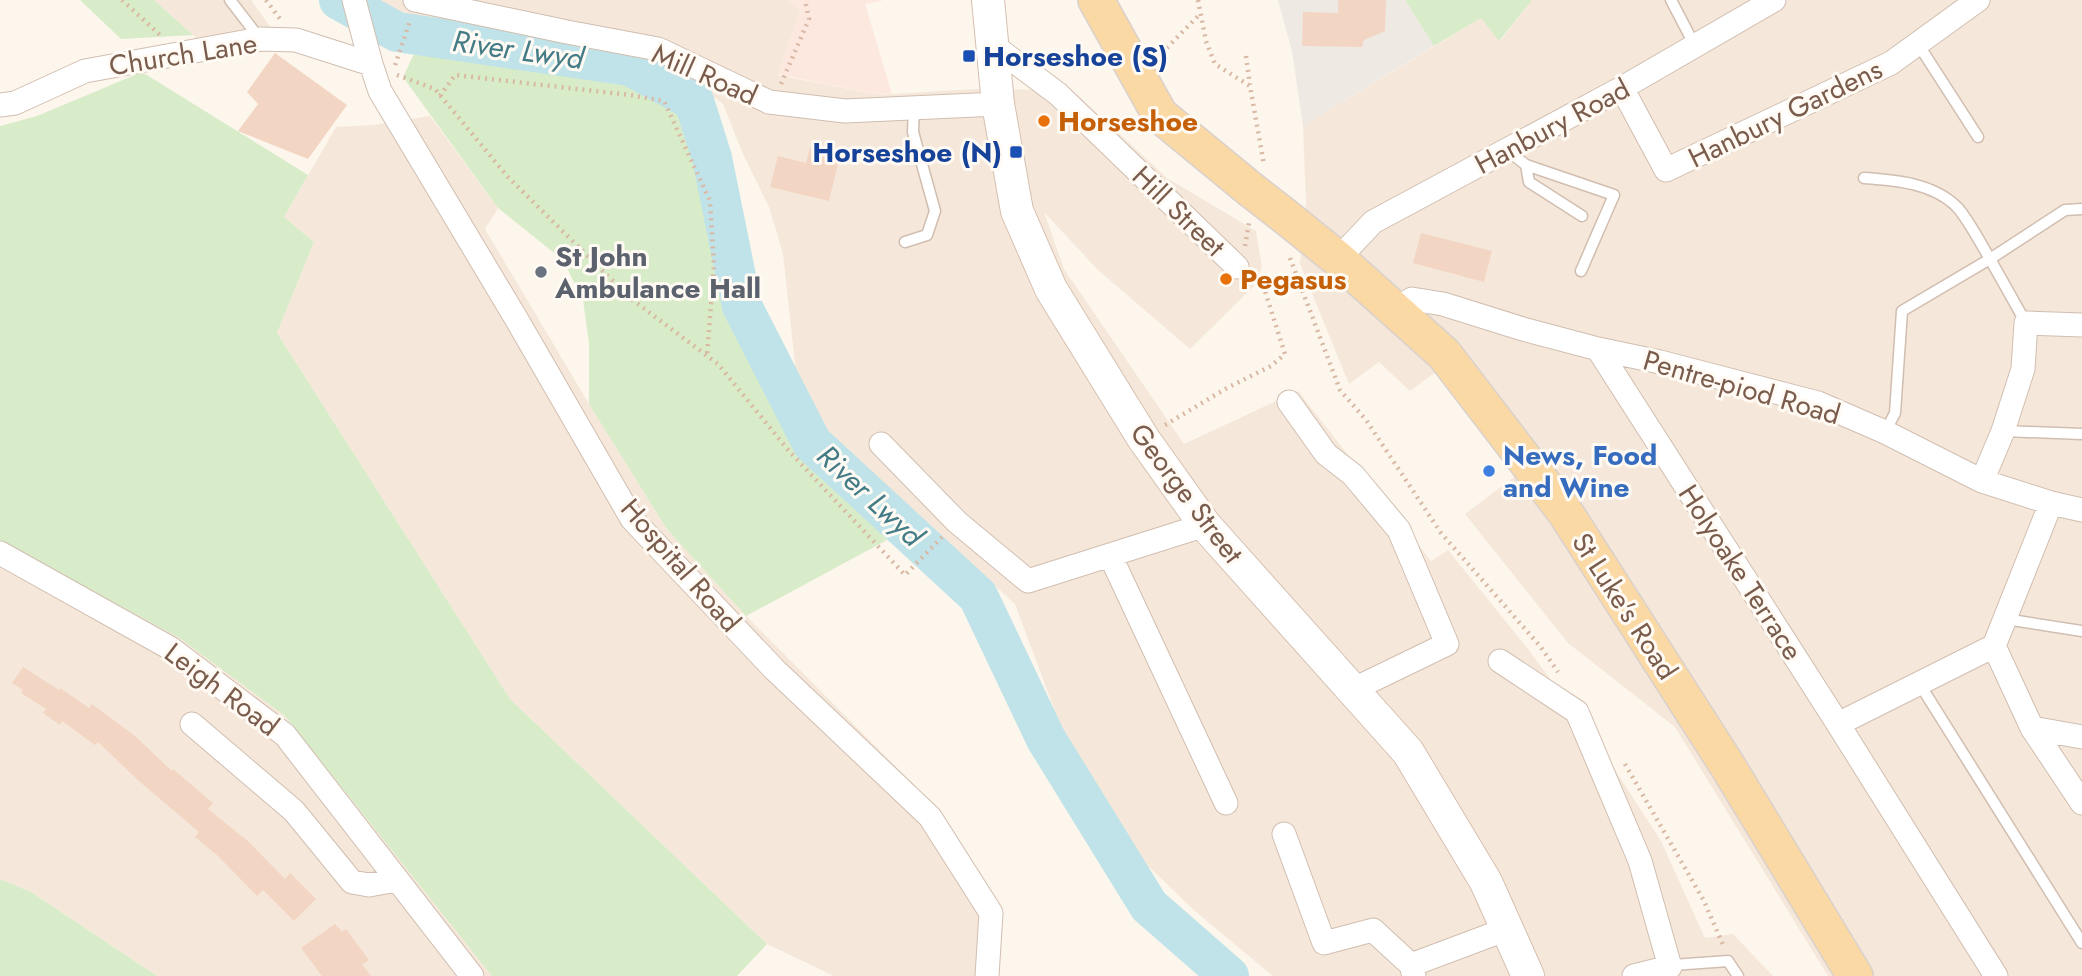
<svg xmlns="http://www.w3.org/2000/svg" width="2082" height="976" font-family="Jost,sans-serif">
<rect width="100%" height="100%" fill="#fdf6ec"/>
<path fill="#f5e8da" d="M 154,0 L 251,0 L 287,50 L 212,57 L 193,35 Z
M 374,0 L 788,0 L 800,11 L 778,75 L 879,95 L 975,89 L 1072,90 L 1167,178 L 1256,231 L 1262,267 L 1254,286 L 1190,349 L 1098,270 L 1044,212 L 1064,269 L 1184,444 L 1298,391 L 1431,561 L 1448,550 L 1528,649 L 1600,747 L 1661,841 L 1705,938 L 1733,934 L 1773,976 L 1273,976 L 1196,912 L 1122,841 L 1060,725 L 1015,604 L 810,416 L 798,391 L 783,254 L 769,207 L 743,154 L 723,104 L 684,75 L 640,59 L 437,22 L 395,10 Z
M 1532,0 L 2082,0 L 2082,976 L 1828,976 L 1675,727 L 1568,643 L 1465,514 L 1518,474 L 1437,371 L 1410,391 L 1379,362 L 1349,384 L 1300,264 L 1306,204 L 1303,126 L 1481,18 L 1500,41 Z
M 430,116 L 498,208 L 485,229 L 589,404 L 666,528 L 746,616 L 934,805 L 986,882 L 1001,927 L 997,976 L 834,976 L 767,944 L 510,699 L 277,333 L 314,242 L 284,217 L 336,127 L 374,125 Z
M 0,541 L 178,637 L 285,716 L 492,976 L 157,976 L 31,892 L 0,879 Z"/>
<path fill="#fde8e0" d="M 788,0 L 884,0 L 865,4 L 892,94 L 879,95 L 778,74 L 800,11 Z"/>
<path fill="#efe9e4" d="M 1278,0 L 1405,0 L 1434,46 L 1303,126 L 1292,51 Z"/>
<path fill="#d8ecc9" d="M 80,0 L 154,0 L 193,35 L 121,39 Z
M 1405,0 L 1532,0 L 1499,41 L 1481,18 L 1434,46 Z
M 414,54 L 653,87 L 684,112 L 715,199 L 728,298 L 780,421 L 887,540 L 746,616 L 666,528 L 589,404 L 589,344 L 583,300 L 563,260 L 498,208 L 403,77 Z
M 142,72 L 308,175 L 284,217 L 314,242 L 277,333 L 510,699 L 767,944 L 737,976 L 492,976 L 285,716 L 178,637 L 0,541 L 0,126 L 37,116 Z
M 0,879 L 31,892 L 157,976 L 0,976 Z"/>
<g fill="none" stroke-linecap="round" stroke-linejoin="round">
<path stroke="#bfe3e8" stroke-width="40" d="M 339,0 L 397,32 L 630,66 L 694,101 L 712,158 L 742,306 L 812,443 L 978,596 L 1046,739 L 1149,906 L 1229,976"/>
</g>
<path fill="#f3d5c3" d="M 1338,0 L 1386,0 L 1385,31 L 1364,40 L 1362,47 L 1302,46 L 1303,12 L 1338,13 Z
M 275,53 L 347,105 L 308,159 L 238,131 L 258,104 L 247,92 Z
M 810,148 L 840,155 L 829,201 L 770,187 L 778,156 L 806,163 Z
M 1421,233 L 1492,251 L 1484,282 L 1413,263 Z
M 23,667 L 59,690 L 60,688 L 89,708 L 92,704 L 135,736 L 172,771 L 173,769 L 213,803 L 208,809 L 249,842 L 285,879 L 290,873 L 316,899 L 294,921 L 263,890 L 257,896 L 218,856 L 195,837 L 199,832 L 140,782 L 98,742 L 95,745 L 62,721 L 60,725 L 43,713 L 46,709 L 21,693 L 23,690 L 12,683 Z
M 335,924 L 342,932 L 346,929 L 369,960 L 362,964 L 371,976 L 322,976 L 301,948 Z"/>
<g fill="none" stroke-linecap="round" stroke-linejoin="round">
<g stroke="#d1beb0" stroke-width="13">
<path id="service" d="M 230,0 L 260,39
M 1671,0 L 1695,46
M 1918,44 L 1978,137
M 1507,150 L 1526,165 L 1614,195 L 1581,271
M 1526,165 L 1529,182 L 1582,216
M 1864,178 C 1895,180 1933,183 1957,207 C 1968,219 1981,244 1990,259 L 2065,210 L 2082,209
M 905,242 L 927,235 L 935,211 L 913,132 L 914,108
M 2003,431 L 2082,434
M 1885,432 L 1895,413 L 1902,311 L 1990,259 L 2026,323
M 2005,619 L 2082,631
M 1919,683 L 2082,943
M 1670,967 L 1673,965 L 1728,961 L 1738,976"/>
</g>
<g stroke="#d1beb0" stroke-width="25">
<path id="minor" d="M 354,0 L 371,64 L 380,91 L 517,320 L 632,519 L 774,669 L 930,817 L 991,913 L 987,976
M 415,0 L 567,32 L 658,49 L 769,102 L 845,111 L 998,104
M 994,46 L 1058,94 L 1237,267
M 1622,88 L 1666,170 L 1891,63 L 1978,0
M 0,105 L 15,103 L 85,71 L 260,39 L 296,40 L 371,64
M 1338,259 L 1373,222 L 1622,88 L 1774,0
M 1395,310 L 1412,299 L 1443,304 L 1523,329 L 1598,349 L 1660,362 L 1818,403 L 1885,432 L 1982,481 L 2051,503 L 2082,510
M 1598,349 L 1838,724 L 1996,976
M 1289,402 L 1326,454 L 1353,475 L 1399,530 L 1447,644 L 1352,690
M 881,444 L 957,522 L 1028,581 L 1205,525
M 1982,481 L 2003,431 L 2023,369 L 2026,323 L 2082,325
M 0,553 L 170,648 L 285,735 L 472,976
M 1110,555 L 1226,803
M 1994,646 L 2032,728 L 2082,803
M 1994,646 L 2051,503
M 1500,661 L 1577,712 L 1640,861 L 1670,967 L 1634,976
M 192,724 L 294,811 L 352,882 L 369,885 L 397,880
M 1838,724 L 1994,646
M 2032,728 L 2082,737
M 1284,834 L 1324,943 L 1373,930 L 1411,965
M 1414,976 L 1411,965 L 1507,929"/>
</g>
<g stroke="#d6c0b0" stroke-width="34">
<path id="secondary" d="M 988,0 L 998,104 L 1017,211 L 1051,289 L 1143,438 L 1205,525 L 1408,752 L 1486,882 L 1528,976"/>
</g>
<g stroke="#dad1cd" stroke-width="38">
<path id="primary" d="M 1096,0 L 1160,115 L 1250,189
M 1286,217 L 1338,259 L 1444,354 L 1565,512 L 1727,765 L 1855,976"/>
</g>
<path stroke="#d9b8a5" stroke-width="4.5" stroke-dasharray="2 5" stroke-linecap="butt" d="M 122,0 L 160,35
M 266,0 L 280,19
M 1198,0 L 1206,41 L 1215,64 L 1250,86 L 1264,165
M 1246,56 L 1250,85
M 1157,58 L 1200,14
M 395,65 L 410,21
M 397,75 L 435,89 L 507,176 L 630,298 L 718,364 L 789,451 L 905,575 L 942,537
M 781,84 L 809,19 L 805,0
M 440,96 L 455,75 L 630,95 L 664,101 L 710,201 L 714,266 L 707,356
M 1245,246 L 1249,223
M 1290,258 L 1340,390 L 1366,420 L 1441,533 L 1540,646 L 1558,672
M 1165,425 L 1227,388 L 1271,366 L 1285,354 L 1264,288 L 1254,280
M 1625,764 L 1704,901 L 1724,947"/>
<use href="#service" stroke="#fff" stroke-width="10"/>
<use href="#minor" stroke="#fff" stroke-width="23"/>
<use href="#secondary" stroke="#fff" stroke-width="32"/>
<use href="#primary" stroke="#fbd9a5" stroke-width="35"/>
<g stroke="#dad1cd" stroke-width="38" stroke-linecap="butt">
<path id="primary-bridge" d="M 1250,189 L 1286,217"/>
</g>
<use href="#primary-bridge" stroke="#fbd9a5" stroke-width="35"/>
</g>
<g fill="#1a4fb4" stroke="#fffaf3" stroke-width="2.5">
<rect x="962" y="49" width="14" height="14" rx="3.5"/>
<rect x="1009" y="145" width="14" height="14" rx="3.5"/>
</g>
<g fill="#e8710a" stroke="#fffaf3" stroke-width="2.5">
<circle cx="1044" cy="121" r="7"/>
<circle cx="1226" cy="279" r="7"/>
</g>
<circle fill="#6b7280" stroke="#fffaf3" stroke-width="2.5" cx="541" cy="272" r="7"/>
<circle fill="#3f7fe0" stroke="#fffaf3" stroke-width="2.5" cx="1489" cy="471" r="7"/>
<g text-anchor="middle" stroke-width="6" stroke-linejoin="round" paint-order="stroke">
<g font-size="28" fill="#7a5c4d" stroke="#fffaf3">
<text transform="translate(183 54) rotate(-9)" y="10">Church Lane</text>
<text transform="translate(705 74) rotate(24)" y="10">Mill Road</text>
<text transform="translate(1785 113) rotate(-26)" y="10">Hanbury Gardens</text>
<text transform="translate(1552 126) rotate(-28)" y="10">Hanbury Road</text>
<text transform="translate(1179 211) rotate(44)" y="10">Hill Street</text>
<text transform="translate(1742 387) rotate(16)" y="10">Pentre-piod Road</text>
<text transform="translate(1187 493) rotate(53)" y="10">George Street</text>
<text transform="translate(681 565) rotate(49)" y="10">Hospital Road</text>
<text transform="translate(1741 572) rotate(57)" y="10">Holyoake Terrace</text>
<text transform="translate(1625 606) rotate(57)" y="10">St Luke's Road</text>
<text transform="translate(222 689) rotate(37)" y="10">Leigh Road</text>
</g>
<g font-size="28" font-weight="bold" fill="#164399" stroke="#fffaf3" text-anchor="start">
<text x="983" y="66">Horseshoe (S)</text>
<text x="1002" y="162" text-anchor="end">Horseshoe (N)</text>
</g>
<g font-size="28" font-weight="bold" fill="#c56008" stroke="#fffaf3" text-anchor="start">
<text x="1058" y="131">Horseshoe</text>
<text x="1240" y="289">Pegasus</text>
</g>
<g font-size="28" font-weight="bold" fill="#5b616d" stroke="#fffaf3" text-anchor="start">
<text x="555" y="266">St John<tspan x="555" dy="32">Ambulance Hall</tspan></text>
</g>
<g font-size="28" font-weight="bold" fill="#366cbe" stroke="#fffaf3" text-anchor="start">
<text x="1503" y="465">News, Food<tspan x="1503" dy="32">and Wine</tspan></text>
</g>
<g font-size="30" font-style="italic" fill="#437c86" stroke="#fffaf3">
<text transform="translate(518 50) rotate(8)" y="10">River Lwyd</text>
<text transform="translate(870 496) rotate(43)" y="10">River Lwyd</text>
</g>
</g>
</svg>
